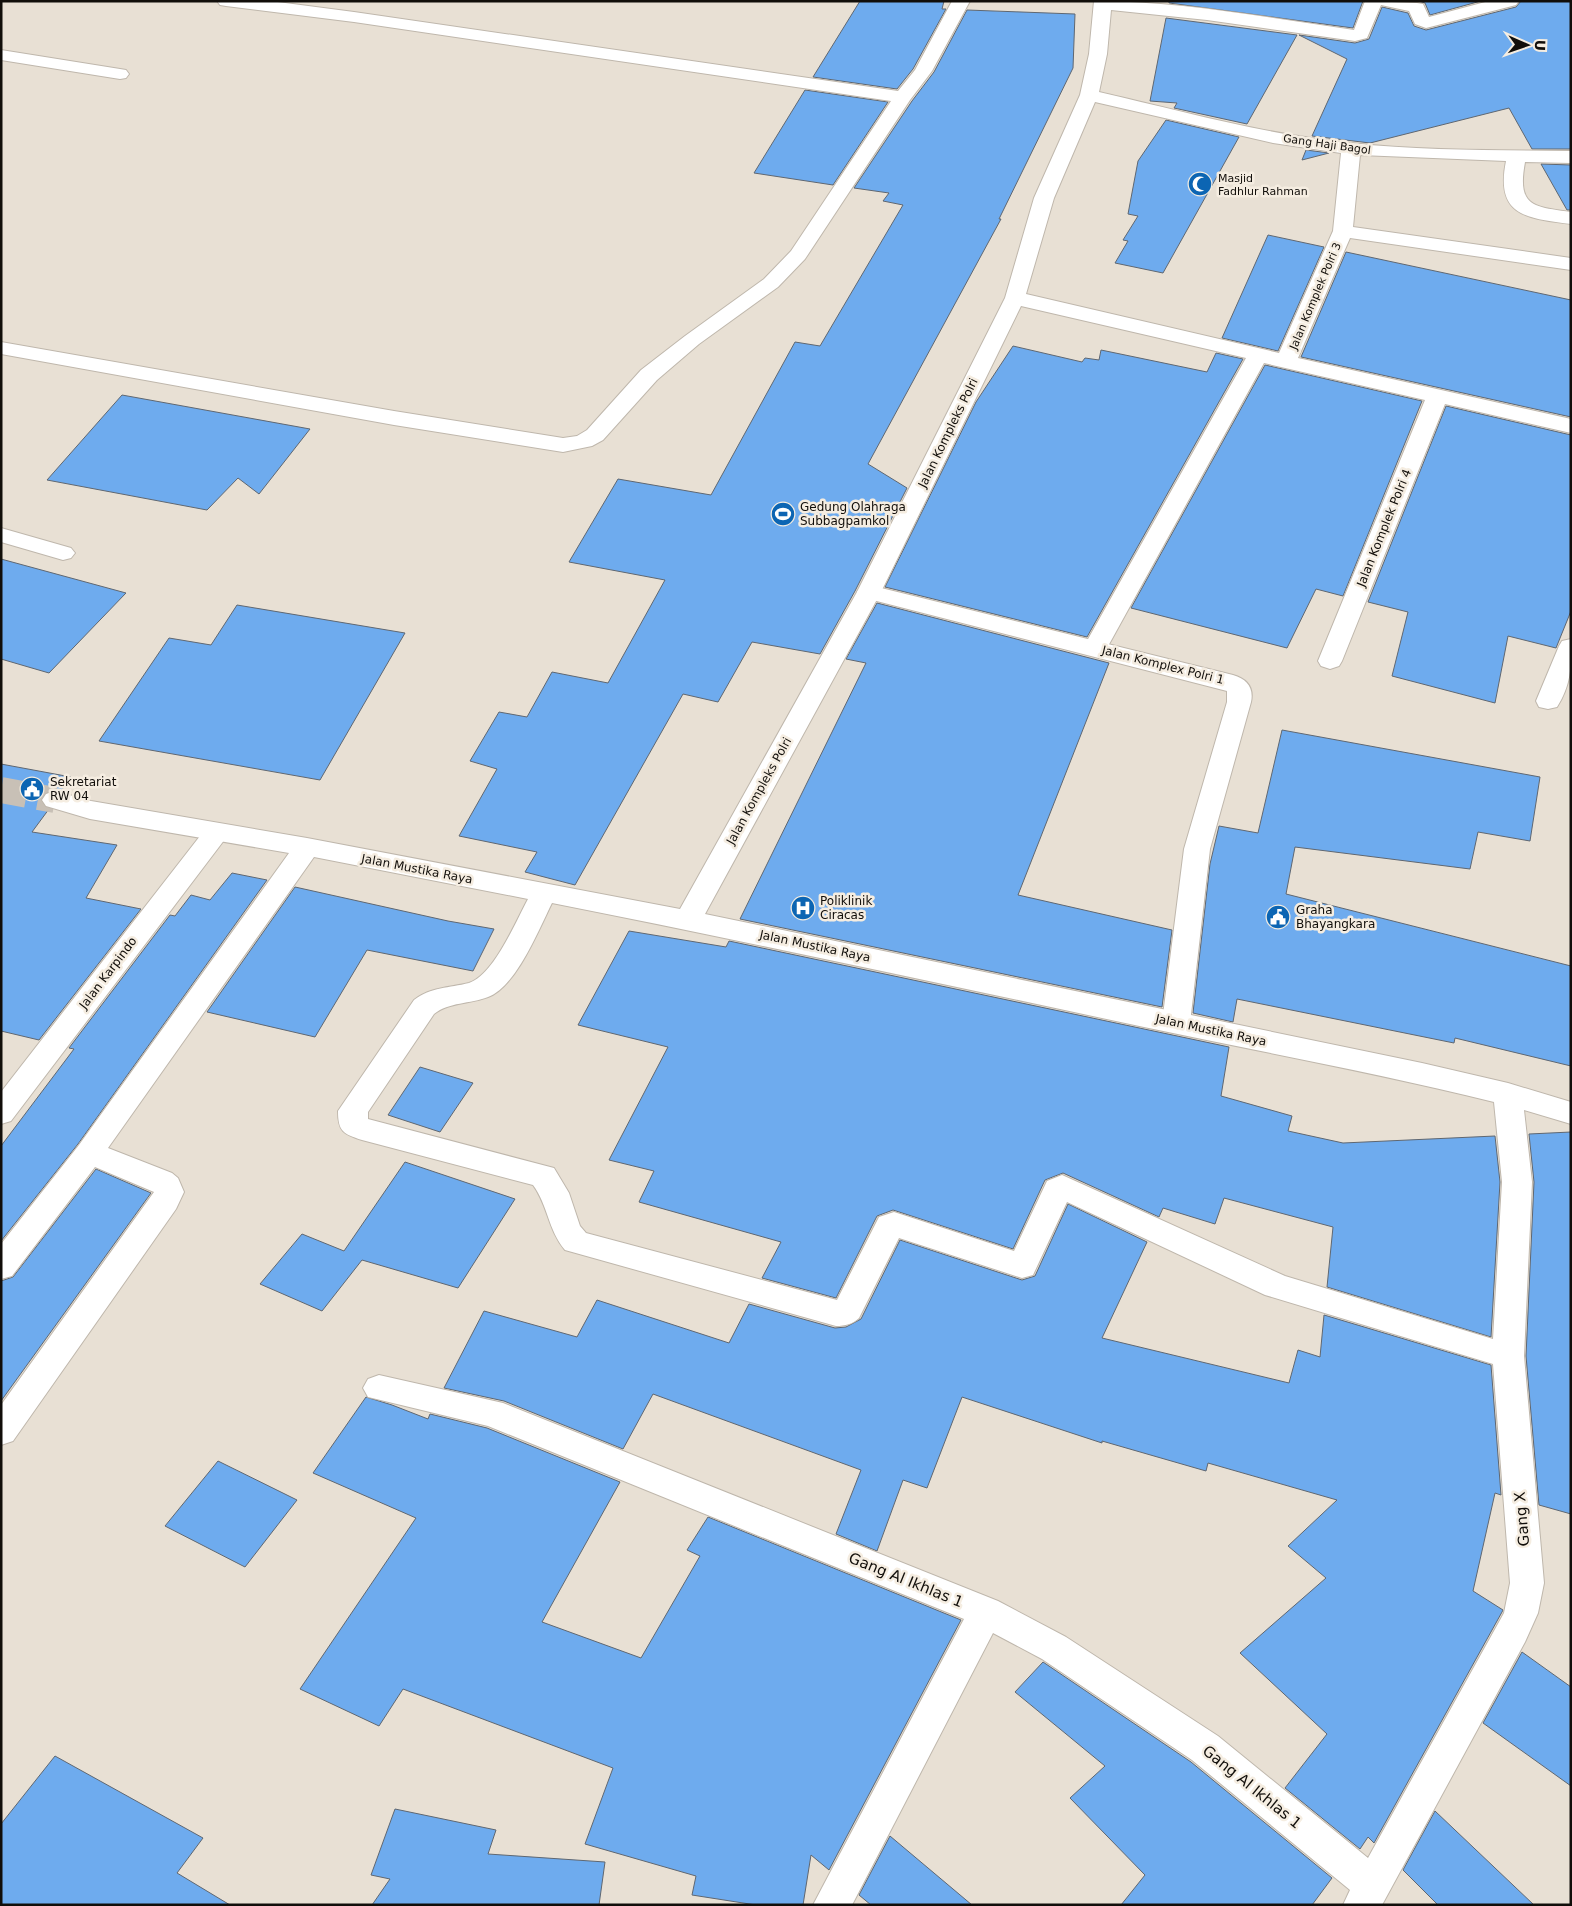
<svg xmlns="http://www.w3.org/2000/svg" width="1572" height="1906" font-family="'DejaVu Sans',sans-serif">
<rect width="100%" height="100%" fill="#e8e0d4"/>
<path fill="#6eabee" stroke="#5f6771" d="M 860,1 L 944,1 L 942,9 L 946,9 L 913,69 L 897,89 L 813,77 Z
M 1169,1 L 1363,1 L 1353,28 L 1169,3 Z
M 1418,1 L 1481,1 L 1430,15 L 1425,3 Z
M 1521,1 L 1571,1 L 1571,149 L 1532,149 L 1509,108 L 1370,143 L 1312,136 L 1347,59 L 1299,35 L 1355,43 L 1369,39 L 1382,7 L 1408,13 L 1414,26 L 1426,30 L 1516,7 Z
M 967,10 L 1075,14 L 1073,68 L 999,219 L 1001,219 L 868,464 L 907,488 L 855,591 L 820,654 L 752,642 L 718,702 L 683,694 L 575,885 L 525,872 L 537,852 L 459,836 L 497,769 L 470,761 L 499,712 L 527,717 L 552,672 L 608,683 L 665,580 L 569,562 L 618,479 L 711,495 L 795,342 L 820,346 L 903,205 L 883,201 L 889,193 L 854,188 L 912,101 L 934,72 Z
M 1166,18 L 1297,35 L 1247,124 L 1174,108 L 1177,103 L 1150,101 Z
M 805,90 L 888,102 L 833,185 L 754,173 Z
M 1166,120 L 1239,137 L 1163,273 L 1115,263 L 1128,241 L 1123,240 L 1138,216 L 1128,214 L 1138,161 Z
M 1306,150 L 1329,153 L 1302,160 Z
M 1541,164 L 1571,165 L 1571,210 L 1567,210 Z
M 1268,235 L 1324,247 L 1278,351 L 1222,338 Z
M 1346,252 L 1571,300 L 1571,417 L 1301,357 Z
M 1013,346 L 1082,362 L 1085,358 L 1099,360 L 1101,350 L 1207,372 L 1216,353 L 1243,359 L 1087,637 L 885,587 L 976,402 Z
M 1265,365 L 1422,401 L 1343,596 L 1316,589 L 1287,648 L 1131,608 Z
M 122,395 L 310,429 L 259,494 L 238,478 L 207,510 L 47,480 Z
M 1446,406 L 1571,435 L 1571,611 L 1556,648 L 1508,636 L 1495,703 L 1392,676 L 1408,612 L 1368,602 Z
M 1,559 L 126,593 L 49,673 L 1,659 Z
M 877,603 L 1109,663 L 1018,895 L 1172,930 L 1162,1007 L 740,919 L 866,663 L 846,659 Z
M 237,605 L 405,633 L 320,780 L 99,741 L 169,638 L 211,645 Z
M 1282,730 L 1540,777 L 1530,841 L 1478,832 L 1470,869 L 1295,847 L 1286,894 L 1571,966 L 1571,1066 L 1455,1038 L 1454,1043 L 1237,999 L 1233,1022 L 1193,1013 L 1210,864 L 1219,826 L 1258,833 Z
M 1,764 L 71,777 L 61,791 L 54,789 L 44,793 L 40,801 L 44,807 L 49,809 L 32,832 L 117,845 L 86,898 L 141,909 L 39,1040 L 1,1031 Z
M 232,873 L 267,880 L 78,1144 L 1,1241 L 1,1146 L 74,1049 L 69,1048 L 170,915 L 175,916 L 191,895 L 210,900 Z
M 295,887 L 448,921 L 494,929 L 473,971 L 367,950 L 315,1037 L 207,1012 Z
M 629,931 L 726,947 L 729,941 L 1229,1047 L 1221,1096 L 1292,1116 L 1288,1131 L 1343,1143 L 1495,1136 L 1500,1182 L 1491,1337 L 1327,1287 L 1333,1227 L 1224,1198 L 1215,1224 L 1163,1208 L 1159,1217 L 1063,1173 L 1045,1180 L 1013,1249 L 893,1210 L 877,1216 L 836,1298 L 762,1278 L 781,1242 L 639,1202 L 654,1171 L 609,1160 L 668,1047 L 578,1025 Z
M 420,1067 L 473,1083 L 440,1132 L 388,1115 Z
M 1571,1132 L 1571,1514 L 1539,1505 L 1526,1356 L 1534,1182 L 1529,1134 Z
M 405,1162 L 515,1199 L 458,1288 L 362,1260 L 322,1311 L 260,1284 L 302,1234 L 344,1251 Z
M 96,1169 L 151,1193 L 1,1401 L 1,1281 L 13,1277 Z
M 1068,1204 L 1147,1242 L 1102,1338 L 1289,1383 L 1298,1350 L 1320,1357 L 1324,1315 L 1491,1365 L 1501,1495 L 1495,1493 L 1473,1591 L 1503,1610 L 1502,1612 L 1374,1843 L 1368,1837 L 1360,1849 L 1285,1788 L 1327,1734 L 1240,1653 L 1326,1578 L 1288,1546 L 1337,1500 L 1208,1463 L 1206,1471 L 1102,1441 L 1102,1443 L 962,1397 L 927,1488 L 903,1480 L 877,1551 L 836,1534 L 861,1470 L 653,1394 L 623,1449 L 504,1401 L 444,1388 L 484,1311 L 577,1337 L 597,1300 L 729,1343 L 749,1304 L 835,1328 L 846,1327 L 861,1319 L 900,1240 L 1022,1280 L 1035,1276 Z
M 366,1397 L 392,1405 L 428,1419 L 430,1414 L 487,1428 L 620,1482 L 542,1622 L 641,1658 L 700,1556 L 687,1550 L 708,1517 L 961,1620 L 829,1870 L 811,1855 L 803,1905 L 756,1905 L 692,1895 L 696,1876 L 585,1844 L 613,1768 L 403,1689 L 379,1726 L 300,1689 L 416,1518 L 313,1473 Z
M 218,1461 L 297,1500 L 245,1567 L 165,1526 Z
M 1522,1652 L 1571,1687 L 1571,1786 L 1483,1723 Z
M 1043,1662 L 1191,1762 L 1332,1878 L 1312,1905 L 1121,1905 L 1145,1875 L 1070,1798 L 1105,1766 L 1015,1692 Z
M 55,1756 L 203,1838 L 177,1873 L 230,1905 L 1,1905 L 1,1824 Z
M 395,1809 L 496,1830 L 488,1854 L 605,1862 L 599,1905 L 372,1905 L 390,1879 L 371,1875 Z
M 1435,1811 L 1534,1905 L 1438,1905 L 1403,1870 Z
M 890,1836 L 972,1905 L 871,1905 L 859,1895 Z"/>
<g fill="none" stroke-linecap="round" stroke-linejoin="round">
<path stroke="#c8c0b6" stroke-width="26" stroke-dasharray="26 12" stroke-linecap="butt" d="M 1,790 L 55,800"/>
<g stroke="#bfb7ac" stroke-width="2">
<path id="lane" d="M 217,1 L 270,1 L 354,12 L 898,91 L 915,70 L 952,1 L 970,1 L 932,71 L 910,100 L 805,259 L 778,287 L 699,344 L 657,380 L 603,440 L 592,446 L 563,452 L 394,425 L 1,354 L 1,342 L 394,411 L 563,438 L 577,436 L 587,430 L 641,370 L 685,336 L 764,279 L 791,251 L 891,101 L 354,22 L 226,6 L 220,5 Z
M 1,50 L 120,69 L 126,70 L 129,74 L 126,78 L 120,79 L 1,60 Z
M 1,528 L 71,548 L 75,553 L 71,558 L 63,560 L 1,542 Z
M 869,585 L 1233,675 C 1247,679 1254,688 1251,702 L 1210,849 L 1190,1023 L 1186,1030 L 1176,1033 L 1166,1030 L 1162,1023 L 1184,849 L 1227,702 L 1227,691 L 861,597 L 857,592 L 861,587 Z
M 216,824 L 225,827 L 229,833 L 225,839 L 11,1121 L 1,1124 L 1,1092 L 207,827 Z"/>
</g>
<g stroke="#bfb7ac" stroke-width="2">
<path id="street" d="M 1094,1 C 1181,1 1268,18 1354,30 L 1365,1 L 1417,3 L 1423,4 L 1429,17 L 1489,1 L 1519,1 L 1516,5 L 1426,28 L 1415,24 L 1409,11 L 1381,5 L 1367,38 L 1355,41 L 1207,20 L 1111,10 L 1107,54 L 1099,92 C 1182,111 1266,135 1351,143 C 1424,151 1498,150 1571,151 L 1571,163 L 1525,162 C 1517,206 1532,207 1571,212 L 1571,224 C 1526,218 1495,216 1506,161 L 1360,155 L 1353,227 L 1571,258 L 1571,270 L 1350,238 L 1298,358 L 1571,419 L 1571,433 L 1445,404 L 1342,661 L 1339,666 L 1330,669 L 1321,666 L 1318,661 L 1425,400 L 1264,363 L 1107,648 L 1104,653 L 1095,656 L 1086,653 L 1083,648 L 1246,358 L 1021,306 L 881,592 L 705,914 L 1422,1063 L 1508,1083 L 1571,1102 L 1571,1124 L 1524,1110 L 1532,1182 L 1524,1356 L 1544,1583 L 1538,1613 L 1525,1642 L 1382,1905 L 1343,1905 L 1350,1890 L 1192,1760 L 1042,1659 L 993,1633 L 852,1905 L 813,1905 L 964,1619 L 488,1426 L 368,1397 L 363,1388 L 368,1379 L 379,1375 L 503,1403 L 998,1601 L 1066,1637 L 1218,1736 L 1368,1858 L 1504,1613 L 1510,1583 L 1493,1364 L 1265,1295 L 1067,1202 L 1033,1275 L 1022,1278 L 899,1238 L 859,1318 C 853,1324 845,1326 836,1326 L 565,1250 C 548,1230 548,1205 533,1185 L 362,1140 C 343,1134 338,1131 338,1111 L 414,1000 C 431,987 449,988 469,983 C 494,975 516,921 528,899 L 314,857 L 108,1148 L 172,1173 L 178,1178 L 184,1192 L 176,1209 L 13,1441 L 1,1445 L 1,1405 L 154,1192 L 95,1167 L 12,1276 L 1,1279 L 1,1244 L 79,1145 L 289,853 L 90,819 L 46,806 L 42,800 L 46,794 L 55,791 L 91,801 L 307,838 L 680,909 L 857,592 L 1005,298 L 1034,198 L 1080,95 L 1089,54 ZM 1095,102 L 1273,143 L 1341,153 L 1333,231 L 1279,353 L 1026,294 L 1054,198 ZM 552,903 C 750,942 947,985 1144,1027 C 1261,1052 1379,1073 1494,1102 L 1502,1182 L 1493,1339 L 1285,1276 L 1062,1175 L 1047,1181 L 1014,1251 L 894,1212 L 879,1217 L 837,1300 L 586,1233 L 580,1226 L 569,1193 L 554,1168 L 368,1119 L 368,1112 L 434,1014 C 449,1002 470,1004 488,997 C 516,987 539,929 552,903 Z
M 1571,639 C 1571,666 1572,683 1557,707 L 1548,709 L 1539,707 L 1536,701 L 1559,646 L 1562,641 Z"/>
</g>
<use href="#lane" fill="#fff" fill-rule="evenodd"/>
<use href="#street" fill="#fff" fill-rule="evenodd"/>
</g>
<defs>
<g id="mosque-disc" transform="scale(1.25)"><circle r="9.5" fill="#0c65b3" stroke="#f5ede1"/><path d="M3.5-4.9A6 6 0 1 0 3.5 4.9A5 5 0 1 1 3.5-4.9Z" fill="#fff"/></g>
<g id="stadium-disc" transform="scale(1.25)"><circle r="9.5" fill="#0c65b3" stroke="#f5ede1"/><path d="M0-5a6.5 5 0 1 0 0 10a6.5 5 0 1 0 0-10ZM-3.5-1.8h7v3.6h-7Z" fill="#fff"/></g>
<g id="civic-disc" transform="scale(1.25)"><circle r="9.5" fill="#0c65b3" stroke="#f5ede1"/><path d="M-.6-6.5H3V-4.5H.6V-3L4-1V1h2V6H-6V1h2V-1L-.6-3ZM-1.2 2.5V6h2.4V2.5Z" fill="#fff"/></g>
<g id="hospital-disc" transform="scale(1.25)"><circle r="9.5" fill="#0c65b3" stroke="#f5ede1"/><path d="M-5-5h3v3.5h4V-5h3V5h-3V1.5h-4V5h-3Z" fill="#fff"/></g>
</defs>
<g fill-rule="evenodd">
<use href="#mosque-disc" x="1200" y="184"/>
<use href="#stadium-disc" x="783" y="514"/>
<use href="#civic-disc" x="32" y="789"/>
<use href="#hospital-disc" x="803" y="908"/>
<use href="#civic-disc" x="1278" y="917"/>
</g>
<g text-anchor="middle" stroke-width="5" stroke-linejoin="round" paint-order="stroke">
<g font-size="11" fill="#110e0a" stroke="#f5ede1">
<text transform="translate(1327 144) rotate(8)" y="4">Gang Haji Bagol</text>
<text transform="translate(1315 296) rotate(-67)" y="4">Jalan Komplek Polri 3</text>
</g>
<g font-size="11" fill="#110e0a" stroke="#f5ede1" text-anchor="start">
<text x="1218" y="182">Masjid<tspan x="1218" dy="13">Fadhlur Rahman</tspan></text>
</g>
<g font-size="12" fill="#110e0a" stroke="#f5ede1">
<text transform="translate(948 433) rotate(-64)" y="4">Jalan Kompleks Polri</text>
<text transform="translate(1384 528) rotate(-68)" y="4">Jalan Komplek Polri 4</text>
<text transform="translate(1163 665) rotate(14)" y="4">Jalan Komplex Polri 1</text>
<text transform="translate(759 791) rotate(-61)" y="4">Jalan Kompleks Polri</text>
<text transform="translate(417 869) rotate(11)" y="4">Jalan Mustika Raya</text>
<text transform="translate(815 946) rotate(12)" y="4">Jalan Mustika Raya</text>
<text transform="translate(108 973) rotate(-53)" y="4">Jalan Karpindo</text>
<text transform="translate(1211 1030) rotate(12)" y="4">Jalan Mustika Raya</text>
</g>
<g font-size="12" fill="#110e0a" stroke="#f5ede1" text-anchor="start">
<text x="800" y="511">Gedung Olahraga<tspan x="800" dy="14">Subbagpamkol</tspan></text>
<text x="50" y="786">Sekretariat<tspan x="50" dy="14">RW 04</tspan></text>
<text x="820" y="905">Poliklinik<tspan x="820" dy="14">Ciracas</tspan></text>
<text x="1296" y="914">Graha<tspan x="1296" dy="14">Bhayangkara</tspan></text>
</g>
<g font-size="15" fill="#110e0a" stroke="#f5ede1">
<text transform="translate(1522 1519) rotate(-95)" y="5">Gang X</text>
<text transform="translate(906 1580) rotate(22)" y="5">Gang Al Ikhlas 1</text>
<text transform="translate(1252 1787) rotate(39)" y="5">Gang Al Ikhlas 1</text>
</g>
</g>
<rect width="1572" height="1906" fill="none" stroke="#110e0a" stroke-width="5"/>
<g transform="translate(1527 45) rotate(92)" stroke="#f5ede1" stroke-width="4" paint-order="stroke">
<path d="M0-4L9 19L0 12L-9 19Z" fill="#110e0a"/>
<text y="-8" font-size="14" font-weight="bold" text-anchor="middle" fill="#110e0a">U</text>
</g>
</svg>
